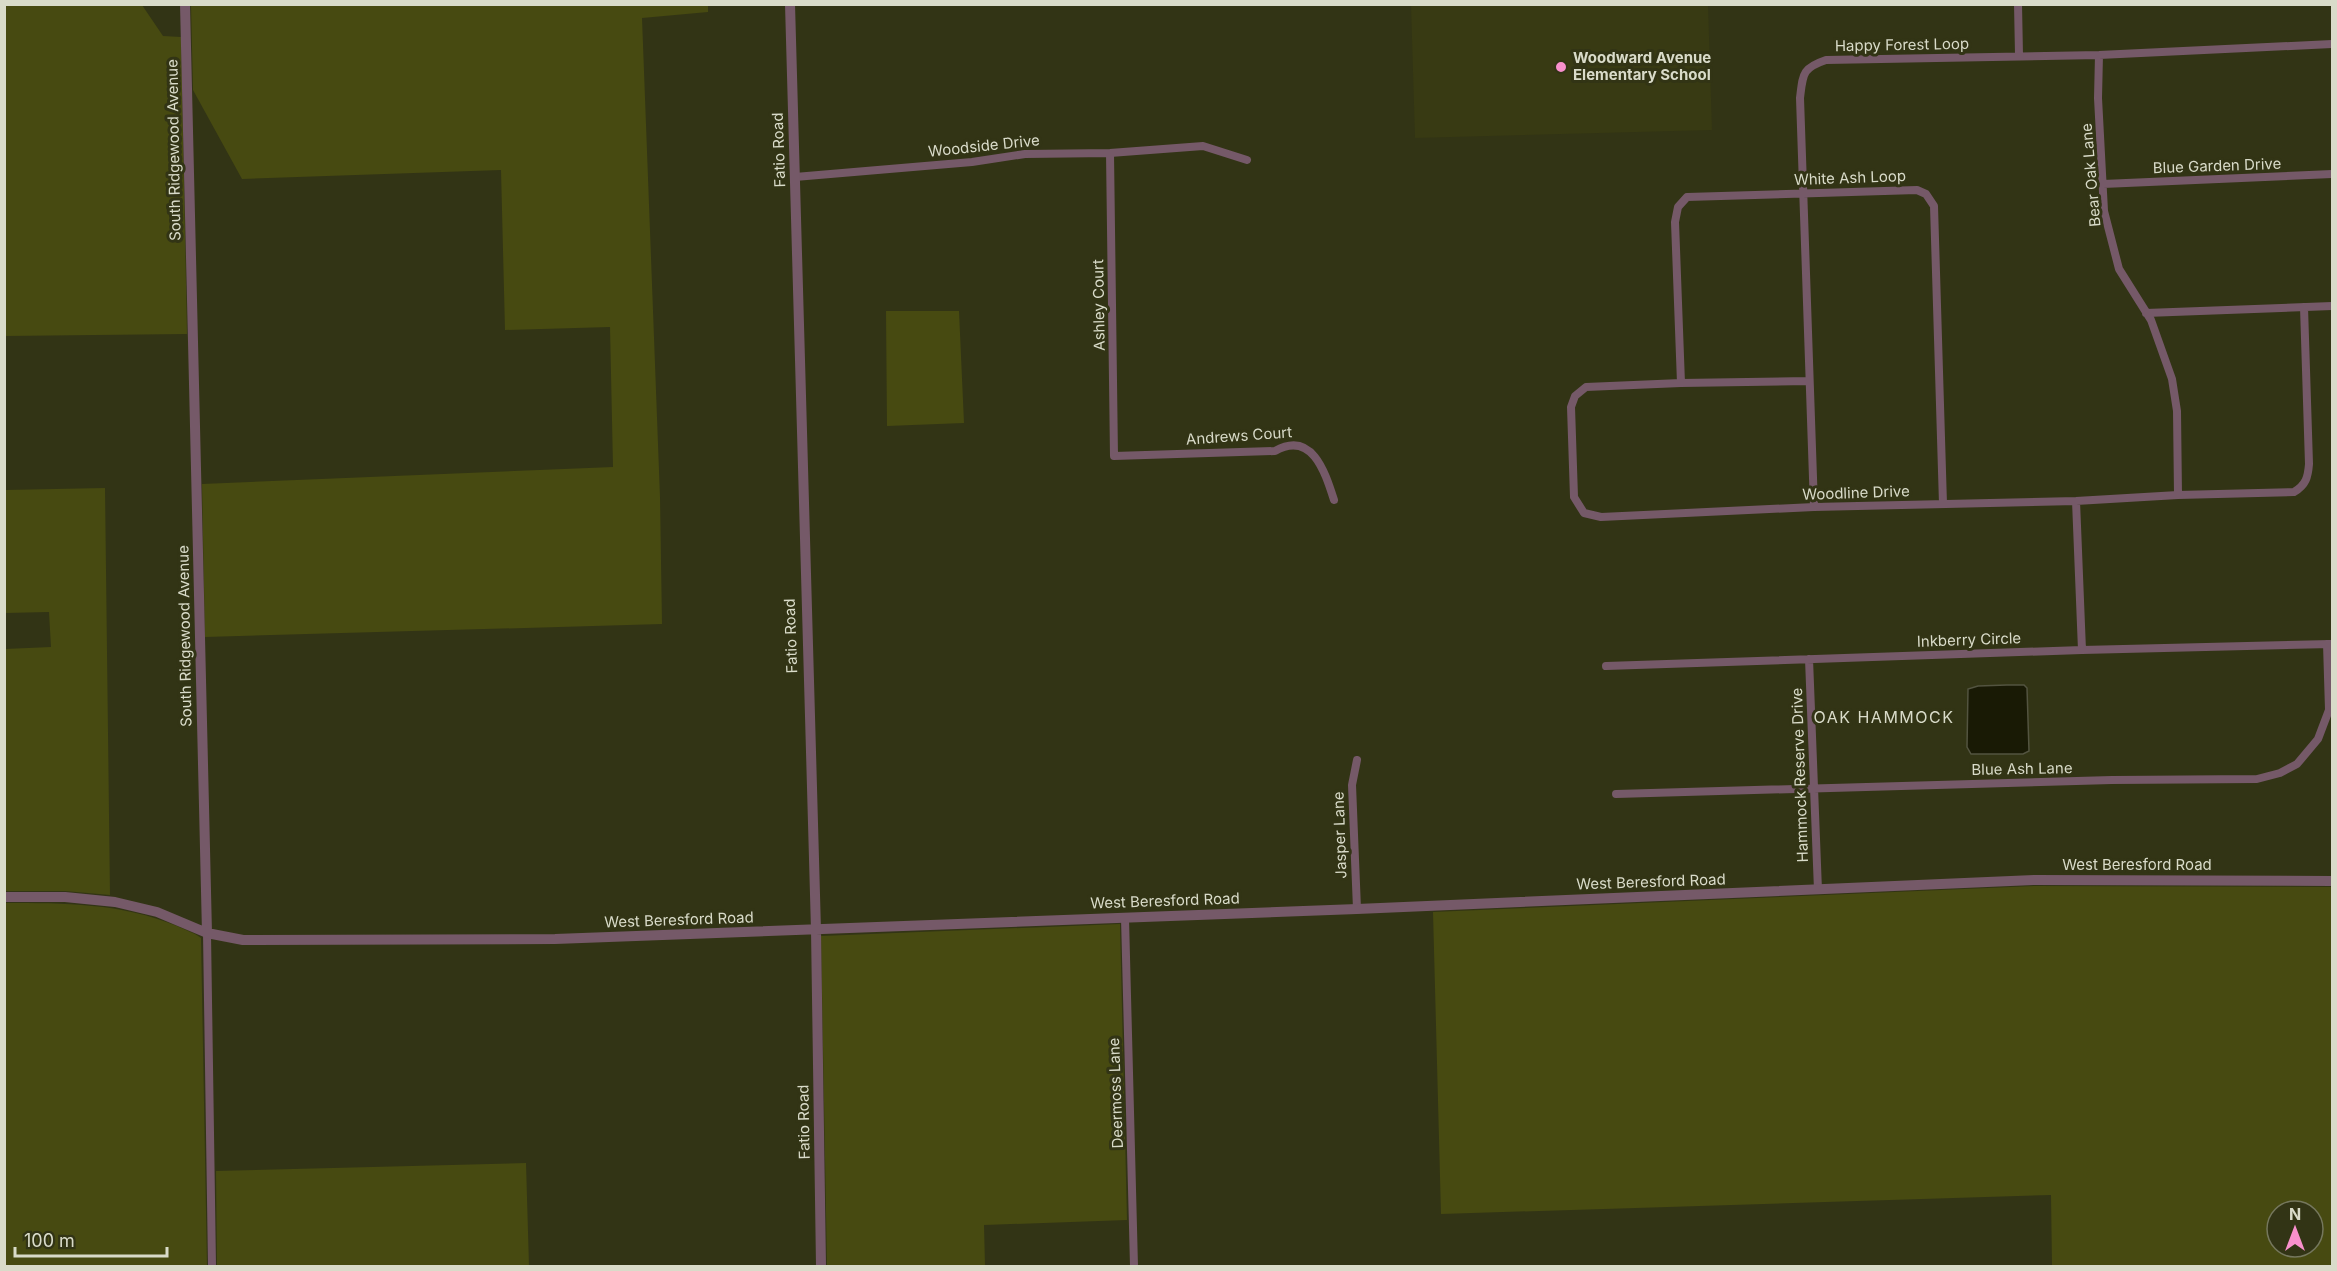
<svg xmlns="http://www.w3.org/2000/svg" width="2337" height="1271" font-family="Inter,sans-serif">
<rect width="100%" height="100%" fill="#323415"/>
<path fill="#383a13" d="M 1411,5 L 1708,5 L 1712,130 L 1415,138 Z"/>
<path fill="#474a11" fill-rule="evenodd" d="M 4,5 L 142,5 L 163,36 L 181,37 L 187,334 L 5,336 Z
M 191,5 L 708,5 L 708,12 L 642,18 L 660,497 L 662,624 L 205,637 L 202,484 L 613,467 L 610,327 L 505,330 L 501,170 L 242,179 L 193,90 Z
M 886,311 L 959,311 L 964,423 L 887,426 Z
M 105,488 L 110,895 L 65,891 L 5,891 L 5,649 L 51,647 L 49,612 L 5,613 L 5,490 Z
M 2034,886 L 2332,887 L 2332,1266 L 2052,1266 L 2051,1195 L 1441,1214 L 1433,912 ZM 2277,1211 L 2313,1211 L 2313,1247 L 2277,1247 Z
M 5,903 C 64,903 121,903 177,926 C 185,930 195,933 201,938 L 207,1266 L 5,1266 Z
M 1120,924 L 1127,1220 L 984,1225 L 985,1266 L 827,1266 L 821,936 Z
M 526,1163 L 529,1266 L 217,1266 L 216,1171 Z"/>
<path fill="#191a05" stroke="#535440" stroke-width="1.5" d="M 2007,685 L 2024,685 L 2027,688 L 2029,751 L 2023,754 L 1971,754 L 1967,747 L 1968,689 L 1978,686 Z"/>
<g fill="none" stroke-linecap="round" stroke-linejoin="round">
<path stroke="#755968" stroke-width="8" d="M 2018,4 L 2019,55
M 2099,55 L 2098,98 L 2104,211 L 2119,269 L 2151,320 L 2172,379 L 2177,411 L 2178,495
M 1110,153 L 1114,456 L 1275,451 C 1312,430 1325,472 1334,500
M 795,177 L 972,162 L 1025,154 L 1110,153 L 1203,146 L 1247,160
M 2103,184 L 2332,174
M 2146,313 L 2332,306
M 1808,381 L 1681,383 L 1586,387 L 1575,396 L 1571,407 L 1574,497 L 1584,513 L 1601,517 L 1814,507 L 2076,501 L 2178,495 L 2294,492 C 2306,485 2308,477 2309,464 L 2304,307
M 1681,383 L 1675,222 L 1678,207 L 1687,197 L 1917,190 L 1926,194 L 1934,206 L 1943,504
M 2076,501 L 2082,650
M 1814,507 L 1800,98 C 1803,74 1802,68 1826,60 L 2099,55 L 2332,44
M 1809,659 L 1818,890
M 1606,666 L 2082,650 L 2331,644
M 1616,794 L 2112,780 L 2257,779 L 2280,773 L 2297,764 L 2318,739 L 2329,710 L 2327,644
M 1357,909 L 1352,785 L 1357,760
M 1125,918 L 1134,1266
M 207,933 L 212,1266"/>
<path stroke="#755968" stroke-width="10" d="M 185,4 L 207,933
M 790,4 L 816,930 L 821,1266
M 4,897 L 65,897 L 115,902 L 157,912 L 207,933 L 243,940 L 555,939 L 1357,909 L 2034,880 L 2332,881"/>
</g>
<circle fill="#f890cc" stroke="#323415" stroke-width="2" cx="1561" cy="67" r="6"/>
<g text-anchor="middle" stroke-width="6" stroke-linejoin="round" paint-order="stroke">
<g font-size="15" fill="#d9dbc9" stroke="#323415">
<text transform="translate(1902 45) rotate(-1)" y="5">Happy Forest Loop</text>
<text transform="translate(984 146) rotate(-6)" y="5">Woodside Drive</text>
<text transform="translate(174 150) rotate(-91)" y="5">South Ridgewood Avenue</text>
<text transform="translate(779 150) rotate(-92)" y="5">Fatio Road</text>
<text transform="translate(2217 166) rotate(-2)" y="5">Blue Garden Drive</text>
<text transform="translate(2091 175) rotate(-95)" y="5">Bear Oak Lane</text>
<text transform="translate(1850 178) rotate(-2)" y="5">White Ash Loop</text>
<text transform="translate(1099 305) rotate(-91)" y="5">Ashley Court</text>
<text transform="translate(1239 436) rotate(-4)" y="5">Andrews Court</text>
<text transform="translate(1856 493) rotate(-2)" y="5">Woodline Drive</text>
<text transform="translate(185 636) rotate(-91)" y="5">South Ridgewood Avenue</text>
<text transform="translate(791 636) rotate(-92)" y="5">Fatio Road</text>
<text transform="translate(1969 640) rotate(-2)" y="5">Inkberry Circle</text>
<text transform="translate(2022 769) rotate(-1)" y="5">Blue Ash Lane</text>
<text transform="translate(1800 775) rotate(-92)" y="5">Hammock Reserve Drive</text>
<text transform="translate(1340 835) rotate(-92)" y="5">Jasper Lane</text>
<text x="2137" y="870">West Beresford Road</text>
<text transform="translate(1651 882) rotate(-2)" y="5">West Beresford Road</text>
<text transform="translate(1165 901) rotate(-2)" y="5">West Beresford Road</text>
<text transform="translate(679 920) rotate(-2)" y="5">West Beresford Road</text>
<text transform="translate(1116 1093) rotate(-92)" y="5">Deermoss Lane</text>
<text transform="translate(804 1122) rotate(-91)" y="5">Fatio Road</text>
</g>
<g font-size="15" font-weight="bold" fill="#d9dbc9" stroke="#323415" text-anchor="start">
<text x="1573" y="63">Woodward Avenue<tspan x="1573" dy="17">Elementary School</tspan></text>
</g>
<g font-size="16" letter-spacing="1.5" fill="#d9dbc9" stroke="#323415">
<text x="1884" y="723">OAK HAMMOCK</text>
</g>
</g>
<rect width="2337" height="1271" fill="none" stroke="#d9dbc9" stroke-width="12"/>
<g transform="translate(2295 1229)"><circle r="28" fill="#323415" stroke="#75775d" stroke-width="1.5"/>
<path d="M0-4.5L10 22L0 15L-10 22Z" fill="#f890cc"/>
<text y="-9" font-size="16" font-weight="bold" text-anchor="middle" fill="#d9dbc9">N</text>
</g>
<path d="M15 1247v9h152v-9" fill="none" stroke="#d9dbc9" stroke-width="3"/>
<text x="24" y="1247" font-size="18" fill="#d9dbc9" stroke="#323415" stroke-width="4.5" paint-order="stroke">100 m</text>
</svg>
